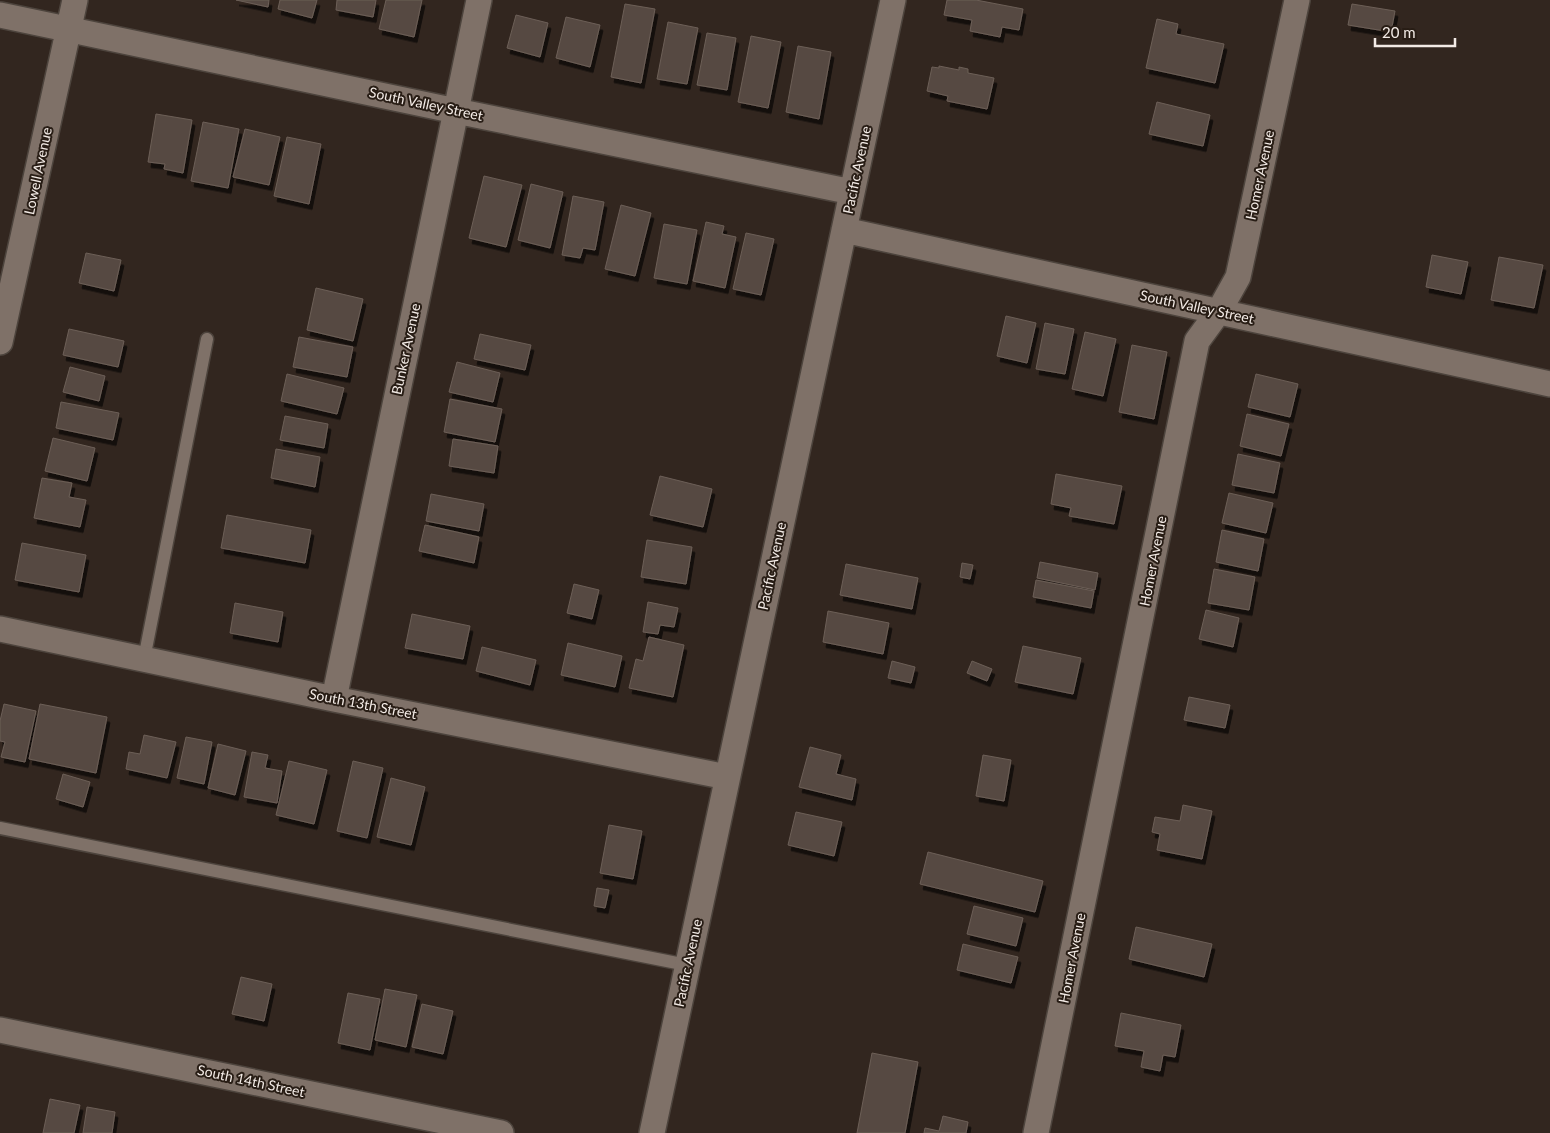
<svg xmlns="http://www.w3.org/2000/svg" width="1550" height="1133" font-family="Lato,sans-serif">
<defs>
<filter id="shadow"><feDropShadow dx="3" dy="5.5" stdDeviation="0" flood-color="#0009"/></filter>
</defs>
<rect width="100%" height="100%" fill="#32261f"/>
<path fill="#574a42" stroke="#6c5f57" filter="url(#shadow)" d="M 236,0 L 269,0 L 268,7 Z
M 280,0 L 317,0 L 312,18 L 278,9 Z
M 337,0 L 376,0 L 373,17 L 336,10 Z
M 386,0 L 422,0 L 414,37 L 379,29 Z
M 947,0 L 976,0 L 1023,9 L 1019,30 L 1002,27 L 1000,37 L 970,31 L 972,20 L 944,15 Z
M 625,4 L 655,9 L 641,83 L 611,77 Z
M 1352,4 L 1395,11 L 1391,32 L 1348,25 Z
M 516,15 L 548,23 L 540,57 L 507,48 Z
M 566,17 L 600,25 L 590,67 L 556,58 Z
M 1157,19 L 1178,24 L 1176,34 L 1224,44 L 1215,83 L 1146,68 Z
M 668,22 L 698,28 L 687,84 L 657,79 Z
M 707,33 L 736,38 L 727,90 L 697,85 Z
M 751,36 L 781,42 L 768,108 L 738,102 Z
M 798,46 L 831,52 L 819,119 L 786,112 Z
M 939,66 L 959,70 L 959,67 L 968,69 L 968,73 L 994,78 L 987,109 L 947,101 L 948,96 L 927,91 L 932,67 L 939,68 Z
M 1157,102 L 1210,115 L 1203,146 L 1149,134 Z
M 156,114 L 192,120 L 183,173 L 164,169 L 165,164 L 148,162 Z
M 203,122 L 239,129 L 228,188 L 191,181 Z
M 245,129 L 280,137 L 269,185 L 233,177 Z
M 287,137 L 321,144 L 309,204 L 274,196 Z
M 484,176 L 522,185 L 506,247 L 469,238 Z
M 531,184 L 563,192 L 550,248 L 518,240 Z
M 573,196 L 604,202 L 595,250 L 583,248 L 580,258 L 562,255 Z
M 621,205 L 651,213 L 635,276 L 605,269 Z
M 706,222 L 724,226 L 722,234 L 736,237 L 725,288 L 693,281 Z
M 664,224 L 697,230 L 687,284 L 654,278 Z
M 746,233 L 774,239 L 761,295 L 733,289 Z
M 86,253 L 121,260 L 114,291 L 79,283 Z
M 1432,255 L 1468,262 L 1461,294 L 1426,287 Z
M 1499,257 L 1543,265 L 1534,308 L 1491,300 Z
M 316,288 L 363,299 L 353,341 L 307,330 Z
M 1006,316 L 1036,323 L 1027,363 L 997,356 Z
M 1045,323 L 1074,329 L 1065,374 L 1036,369 Z
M 69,329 L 124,341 L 118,367 L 63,355 Z
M 1085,332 L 1116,339 L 1103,396 L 1072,389 Z
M 480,334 L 531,345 L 525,370 L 474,359 Z
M 299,337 L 353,347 L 347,377 L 293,367 Z
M 1132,345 L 1167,352 L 1154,419 L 1119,412 Z
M 457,362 L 500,373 L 493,402 L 449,392 Z
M 70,367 L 105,376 L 99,401 L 63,392 Z
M 287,374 L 344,388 L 337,414 L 281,401 Z
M 1256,374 L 1298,384 L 1290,417 L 1248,407 Z
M 450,399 L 502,409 L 495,442 L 444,432 Z
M 61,402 L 119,413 L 113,440 L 56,428 Z
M 1247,414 L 1289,424 L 1281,456 L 1240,446 Z
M 285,416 L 328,424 L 324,448 L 280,440 Z
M 53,438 L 95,448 L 87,481 L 45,471 Z
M 453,439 L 498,446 L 494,473 L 449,466 Z
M 276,449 L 320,457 L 315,487 L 271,478 Z
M 1238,454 L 1280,463 L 1274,493 L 1232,485 Z
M 1056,474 L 1122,486 L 1114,524 L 1069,516 L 1071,508 L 1051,504 Z
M 660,476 L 712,489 L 703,527 L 650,515 Z
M 42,478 L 72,483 L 69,497 L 86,500 L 80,527 L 34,518 Z
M 1229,493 L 1273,503 L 1266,533 L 1222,523 Z
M 431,494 L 484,504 L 479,531 L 426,521 Z
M 227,515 L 311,530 L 305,563 L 221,548 Z
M 425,525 L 479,537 L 474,563 L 419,551 Z
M 1222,530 L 1264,539 L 1258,571 L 1216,562 Z
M 647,540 L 692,547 L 686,584 L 641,577 Z
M 22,543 L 86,555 L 79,592 L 15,580 Z
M 1040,562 L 1098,573 L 1095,590 L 1037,578 Z
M 962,563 L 973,565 L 970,579 L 960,577 Z
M 846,564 L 918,578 L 912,609 L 840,595 Z
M 1214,569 L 1255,577 L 1249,610 L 1208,603 Z
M 1036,580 L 1094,591 L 1091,608 L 1033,597 Z
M 574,584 L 599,590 L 592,619 L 567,613 Z
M 648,602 L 678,608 L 674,627 L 660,625 L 658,634 L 643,632 Z
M 235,603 L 283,612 L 278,642 L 230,633 Z
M 1206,610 L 1239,618 L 1233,647 L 1199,639 Z
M 828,611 L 889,623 L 883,654 L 823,642 Z
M 412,614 L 470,626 L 463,659 L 405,648 Z
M 649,637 L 684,645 L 673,697 L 629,688 L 636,659 L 643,661 Z
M 568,643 L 622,656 L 615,687 L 561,675 Z
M 1023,646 L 1081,658 L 1073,694 L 1015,682 Z
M 482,647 L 536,660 L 530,685 L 476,671 Z
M 892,661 L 915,667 L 911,683 L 888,678 Z
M 972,661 L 992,669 L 987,681 L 967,673 Z
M 1189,697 L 1230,705 L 1225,728 L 1184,720 Z
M 4,704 L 36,711 L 25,762 L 1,757 L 5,742 L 0,741 L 0,721 Z
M 40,704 L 107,717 L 96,773 L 29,759 Z
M 144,735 L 176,742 L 167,778 L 126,769 L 129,752 L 140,754 Z
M 186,737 L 212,742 L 204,784 L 177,778 Z
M 218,744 L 246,751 L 235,795 L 208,788 Z
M 810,747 L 841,755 L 836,774 L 856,779 L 852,800 L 799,787 Z
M 252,752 L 268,755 L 265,768 L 282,771 L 277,803 L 244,797 Z
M 983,755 L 1011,760 L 1004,801 L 976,796 Z
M 289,761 L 327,770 L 314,824 L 276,815 Z
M 353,761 L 383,768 L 367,838 L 337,831 Z
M 63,774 L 90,782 L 83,807 L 56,799 Z
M 391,778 L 425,787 L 411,845 L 377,837 Z
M 1183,805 L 1212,811 L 1202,859 L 1157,850 L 1160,834 L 1152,832 L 1155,817 L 1180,821 Z
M 796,812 L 842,822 L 834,856 L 788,845 Z
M 609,825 L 642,831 L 633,879 L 600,873 Z
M 928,852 L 1043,881 L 1035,912 L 920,884 Z
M 597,888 L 609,890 L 605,908 L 594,906 Z
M 974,906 L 1023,918 L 1016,946 L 967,934 Z
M 1136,927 L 1212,944 L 1204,977 L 1129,959 Z
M 963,944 L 1018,957 L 1011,983 L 957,970 Z
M 241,977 L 272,984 L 264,1021 L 232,1014 Z
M 385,989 L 417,995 L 406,1047 L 375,1040 Z
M 348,993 L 380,999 L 370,1050 L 338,1043 Z
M 422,1004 L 453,1011 L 443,1054 L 412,1047 Z
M 1121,1013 L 1181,1025 L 1175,1057 L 1163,1055 L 1160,1071 L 1141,1067 L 1144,1051 L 1115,1046 Z
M 872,1053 L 918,1062 L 905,1133 L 857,1133 Z
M 50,1099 L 80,1105 L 74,1133 L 43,1133 Z
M 87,1107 L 115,1112 L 112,1133 L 83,1133 Z
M 943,1116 L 968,1122 L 966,1133 L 924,1133 L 925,1128 L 939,1131 Z"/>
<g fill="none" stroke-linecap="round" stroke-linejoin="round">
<g stroke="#4d443d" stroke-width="15">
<path id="service" d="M 144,659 L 207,339
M 0,828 L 687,965"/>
</g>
<g stroke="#4d443d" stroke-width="28">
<path id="minor" d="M 0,15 L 456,111 L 852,192
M 844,230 L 1550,384
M 0,342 L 75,0
M 0,629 L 334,699 L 727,777
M 334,699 L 479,0
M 0,1030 L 501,1133
M 652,1133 L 893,0
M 1036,1133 L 1197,341 L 1219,311 L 1238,277 L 1297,0"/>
</g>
<use href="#service" stroke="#7f7168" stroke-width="12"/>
<use href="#minor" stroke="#7f7168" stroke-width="25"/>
</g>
<g text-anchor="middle" stroke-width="4" stroke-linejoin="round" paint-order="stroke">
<g font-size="14" fill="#f3ebe6" stroke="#281d15">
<text transform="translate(426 104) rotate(12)" y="5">South Valley Street</text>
<text transform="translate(857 170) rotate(-78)" y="5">Pacific Avenue</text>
<text transform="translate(38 171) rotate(-78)" y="5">Lowell Avenue</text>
<text transform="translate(1260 175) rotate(-78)" y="5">Homer Avenue</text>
<text transform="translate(1197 307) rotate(12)" y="5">South Valley Street</text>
<text transform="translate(406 349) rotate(-78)" y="5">Bunker Avenue</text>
<text transform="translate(1153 561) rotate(-79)" y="5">Homer Avenue</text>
<text transform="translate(772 566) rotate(-78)" y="5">Pacific Avenue</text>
<text transform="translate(363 704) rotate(11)" y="5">South 13th Street</text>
<text transform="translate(1072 958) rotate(-79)" y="5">Homer Avenue</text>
<text transform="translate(688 963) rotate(-78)" y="5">Pacific Avenue</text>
<text transform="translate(251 1081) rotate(12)" y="5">South 14th Street</text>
</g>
</g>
<path d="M1375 38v8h80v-8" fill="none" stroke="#f3ebe6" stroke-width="2.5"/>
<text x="1382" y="38" font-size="15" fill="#f3ebe6" stroke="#281d15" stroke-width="4" paint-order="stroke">20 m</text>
</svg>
